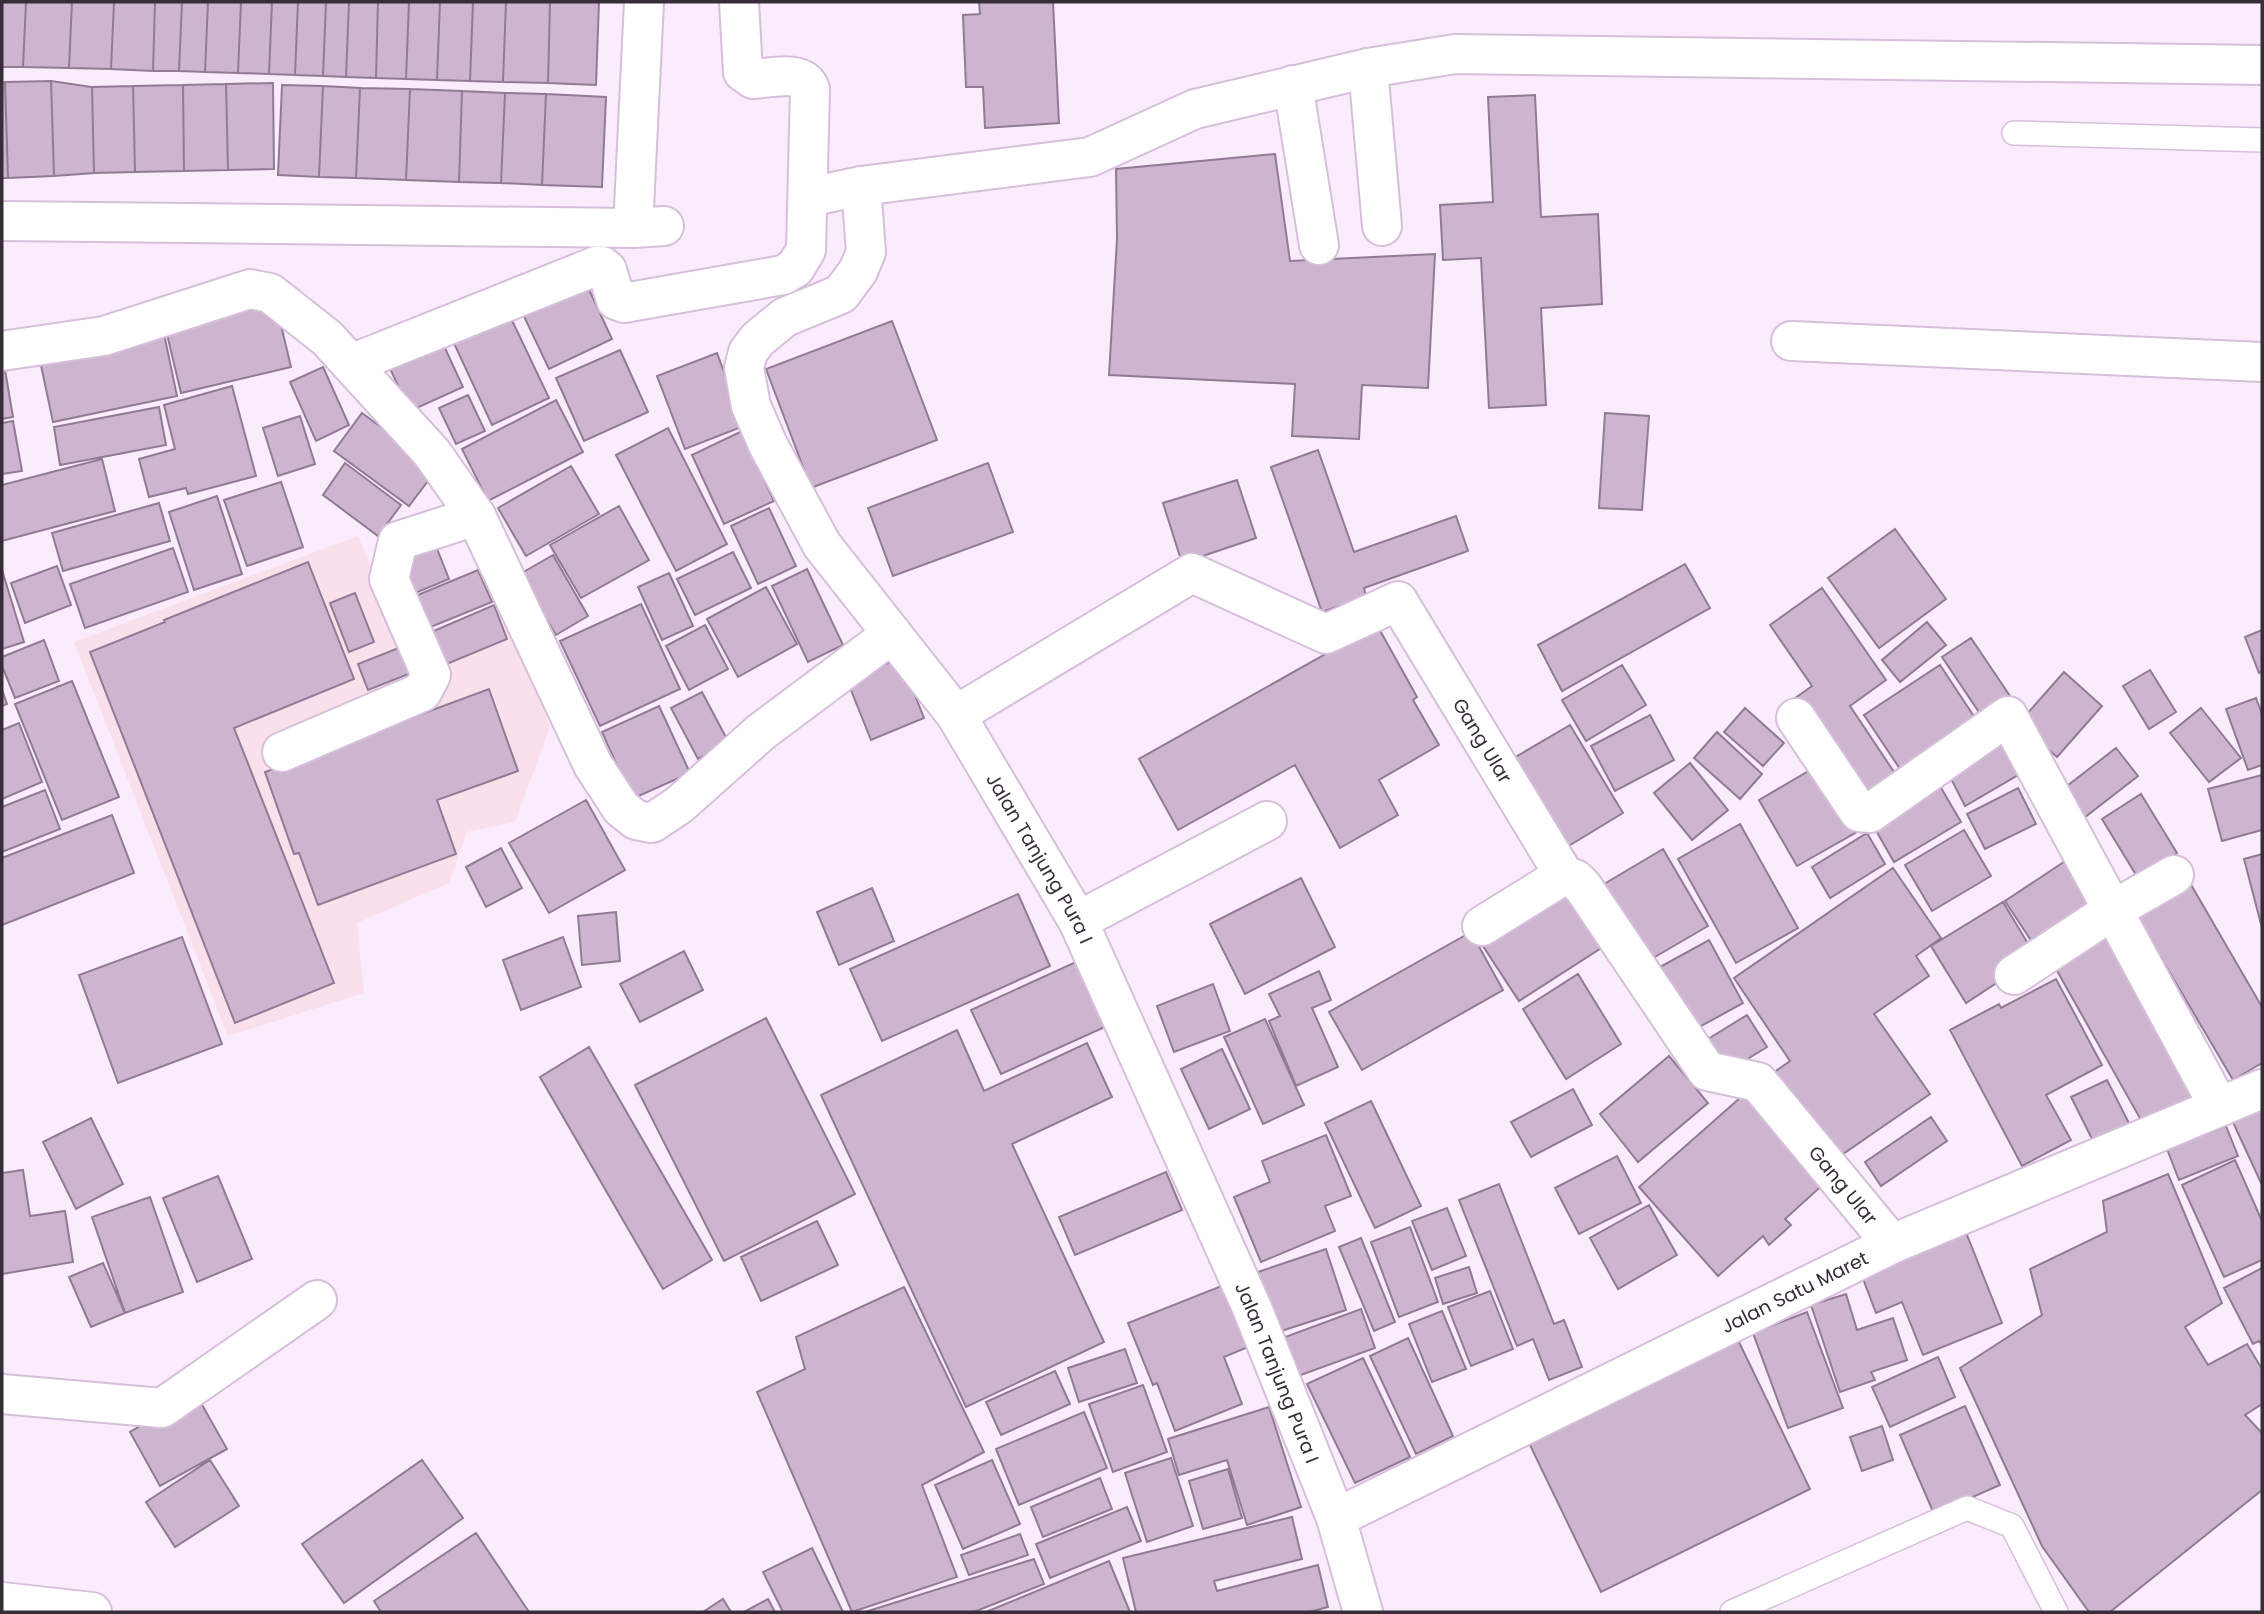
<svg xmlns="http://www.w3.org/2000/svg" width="2264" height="1614" font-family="Poppins,sans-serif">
<rect width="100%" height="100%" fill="#fbecfd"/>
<path fill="#f9e0ea" d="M 358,536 L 412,660 L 513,618 L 550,727 L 515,822 L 467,832 L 449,883 L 357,923 L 364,993 L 228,1036 L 74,642 Z"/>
<path fill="#cdb5d0" stroke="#917b94" stroke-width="2" d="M 2,2 L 26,2 L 23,67 L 2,67 Z
M 26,2 L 72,2 L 69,68 L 23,67 Z
M 72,2 L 114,2 L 111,69 L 69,68 Z
M 114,2 L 155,2 L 153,71 L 111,69 Z
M 155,2 L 182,2 L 179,71 L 153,71 Z
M 182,2 L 208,2 L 205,72 L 179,71 Z
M 208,2 L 241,2 L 238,73 L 205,72 Z
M 241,2 L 272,2 L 269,74 L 238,73 Z
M 272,2 L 298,2 L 295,75 L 269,74 Z
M 298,2 L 326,2 L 323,76 L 295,75 Z
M 326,2 L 349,2 L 346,77 L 323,76 Z
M 349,2 L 378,2 L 376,78 L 346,77 Z
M 378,2 L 409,2 L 406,79 L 376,78 Z
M 409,2 L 440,2 L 437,80 L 406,79 Z
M 440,2 L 473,2 L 470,81 L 437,80 Z
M 473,2 L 506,2 L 503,82 L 470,81 Z
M 506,2 L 550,2 L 548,83 L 503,82 Z
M 550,2 L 599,2 L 596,85 L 548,83 Z
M 979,2 L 1053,2 L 1059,123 L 985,128 L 983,87 L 966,87 L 963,15 L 980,14 Z
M 51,81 L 92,87 L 94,173 L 54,176 Z
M 51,81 L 54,176 L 8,178 L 5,82 Z
M 5,82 L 8,178 L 2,178 L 2,83 Z
M 273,83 L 274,169 L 228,170 L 226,84 Z
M 226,84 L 228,170 L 184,171 L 183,85 Z
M 183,85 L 184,171 L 135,172 L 133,86 Z
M 282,85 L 323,86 L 319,177 L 278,175 Z
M 133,86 L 135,172 L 94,173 L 92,87 Z
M 323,86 L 360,88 L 356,178 L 319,177 Z
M 360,88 L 410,89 L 406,180 L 356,178 Z
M 410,89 L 462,91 L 459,182 L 406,180 Z
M 462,91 L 505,93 L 501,183 L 459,182 Z
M 505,93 L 546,94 L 542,185 L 501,183 Z
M 546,94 L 606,97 L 602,187 L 542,185 Z
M 1535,95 L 1541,217 L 1598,214 L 1602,304 L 1541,308 L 1546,405 L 1489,408 L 1481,258 L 1443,260 L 1440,205 L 1493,202 L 1488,97 Z
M 1275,154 L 1290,261 L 1435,254 L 1428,388 L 1362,385 L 1359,439 L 1292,436 L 1295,384 L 1109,375 L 1117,239 L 1116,169 Z
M 585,281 L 612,339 L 549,369 L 521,310 Z
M 276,304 L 291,367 L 181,393 L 166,330 Z
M 508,312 L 549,398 L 492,425 L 452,339 Z
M 892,321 L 937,440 L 811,488 L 766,369 Z
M 163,329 L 177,396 L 53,422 L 39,356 Z
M 438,333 L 463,387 L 410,411 L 385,358 Z
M 620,350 L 648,412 L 584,441 L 556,378 Z
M 717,353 L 744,426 L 685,449 L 657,376 Z
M 2,358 L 3,358 L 13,417 L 2,419 Z
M 323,367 L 349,425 L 316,441 L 290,382 Z
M 232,386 L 256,476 L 188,494 L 186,488 L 149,497 L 139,459 L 175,449 L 164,405 Z
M 468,395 L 485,431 L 456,444 L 439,408 Z
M 556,400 L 583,452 L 488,501 L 462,449 Z
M 159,407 L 166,445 L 60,465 L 54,427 Z
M 362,413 L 437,469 L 409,506 L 334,451 Z
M 1605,413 L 1649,416 L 1642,510 L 1599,508 Z
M 300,416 L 315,464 L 278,476 L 263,428 Z
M 13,421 L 22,471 L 2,474 L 2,423 Z
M 668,428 L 727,544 L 676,571 L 616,455 Z
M 742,431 L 774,501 L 724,524 L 692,455 Z
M 1318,450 L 1354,552 L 1456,516 L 1468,551 L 1364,588 L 1366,597 L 1322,612 L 1271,467 Z
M 102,459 L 115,511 L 2,541 L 2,485 Z
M 345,463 L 401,505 L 378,536 L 323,495 Z
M 988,463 L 1013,532 L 893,576 L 868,508 Z
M 571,466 L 599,514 L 526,556 L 498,508 Z
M 1237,480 L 1256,538 L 1182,563 L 1163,503 Z
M 281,482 L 303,547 L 247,566 L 224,500 Z
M 217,496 L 242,574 L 194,590 L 169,512 Z
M 159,503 L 170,541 L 63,571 L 52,533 Z
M 619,506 L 649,560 L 581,598 L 550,545 Z
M 769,508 L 796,566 L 758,584 L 731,526 Z
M 1895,529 L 1946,599 L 1879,648 L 1828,578 Z
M 432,536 L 449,579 L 413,594 L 400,552 Z
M 173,548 L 188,592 L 85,628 L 70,584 Z
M 733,552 L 751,588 L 695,615 L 677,579 Z
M 553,555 L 588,616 L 556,635 L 520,574 Z
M 308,562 L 354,679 L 234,728 L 334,983 L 235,1023 L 90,652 L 165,622 L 164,620 Z
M 1685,564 L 1710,608 L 1562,691 L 1538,645 Z
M 57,566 L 71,605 L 25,623 L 11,583 Z
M 807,569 L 843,645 L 808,662 L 772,586 Z
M 2,570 L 24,642 L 2,649 Z
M 478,570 L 492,602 L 421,631 L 408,599 Z
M 669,573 L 693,626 L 662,640 L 638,587 Z
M 766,587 L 797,644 L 738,677 L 707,619 Z
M 1822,588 L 1886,680 L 1850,706 L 1900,781 L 1862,807 L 1791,701 L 1812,686 L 1770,625 Z
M 355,593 L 374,642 L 349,652 L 330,603 Z
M 641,604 L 680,689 L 600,726 L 560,641 Z
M 494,605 L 507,639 L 442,666 L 429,633 Z
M 1927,622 L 1946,645 L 1900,682 L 1882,660 Z
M 705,625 L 728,669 L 689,690 L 666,646 Z
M 1377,625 L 1417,697 L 1413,700 L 1439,745 L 1379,780 L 1398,815 L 1340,848 L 1295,765 L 1178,830 L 1139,759 Z
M 2262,630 L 2262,671 L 2259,673 L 2245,637 Z
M 1971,638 L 2014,702 L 1985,721 L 1942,657 Z
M 44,640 L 59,681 L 15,698 L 2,666 L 2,657 Z
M 401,647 L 411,673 L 368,690 L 358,664 Z
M 900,658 L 924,718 L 871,740 L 847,680 Z
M 1622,665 L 1646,705 L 1586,741 L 1562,700 Z
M 1940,665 L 1977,721 L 1902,772 L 1864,715 Z
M 2150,670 L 2176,712 L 2149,729 L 2123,686 Z
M 2064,672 L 2102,706 L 2057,757 L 2019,723 Z
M 72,681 L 119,797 L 62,820 L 15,704 Z
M 489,689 L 518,771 L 437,800 L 456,854 L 318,905 L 299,853 L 294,854 L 265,772 Z
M 2,690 L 7,704 L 2,706 Z
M 702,692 L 729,743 L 698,759 L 671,708 Z
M 2256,698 L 2262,714 L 2262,765 L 2248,770 L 2226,709 Z
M 659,706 L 690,773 L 632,799 L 602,732 Z
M 1745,708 L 1784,743 L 1763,766 L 1724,732 Z
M 2201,708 L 2241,758 L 2209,782 L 2170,733 Z
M 1650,715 L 1674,760 L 1615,791 L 1591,746 Z
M 19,723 L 42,782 L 2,799 L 2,730 Z
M 1570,725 L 1623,813 L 1562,850 L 1507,762 Z
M 2011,728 L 2030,768 L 1965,806 L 1944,765 Z
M 1717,732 L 1762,774 L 1740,799 L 1694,758 Z
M 2116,748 L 2138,776 L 2080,821 L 2058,793 Z
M 1824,762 L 1862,829 L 1797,866 L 1759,800 Z
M 1690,763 L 1728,810 L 1692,840 L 1654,793 Z
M 2262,775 L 2262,830 L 2222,841 L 2208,789 Z
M 1937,781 L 1961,822 L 1894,862 L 1870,820 Z
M 2018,788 L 2036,824 L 1985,849 L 1967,814 Z
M 45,790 L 60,829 L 2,852 L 2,807 Z
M 2141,794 L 2177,853 L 2138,878 L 2102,819 Z
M 586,800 L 625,870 L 549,913 L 509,843 Z
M 112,815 L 134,873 L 2,925 L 2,858 Z
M 1740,824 L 1798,928 L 1736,963 L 1678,859 Z
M 1964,830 L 1991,876 L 1932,911 L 1905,865 Z
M 1867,833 L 1885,864 L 1830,898 L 1812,867 Z
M 501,848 L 522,888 L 486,907 L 466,867 Z
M 1663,849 L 1708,926 L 1648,961 L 1604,884 Z
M 2079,852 L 2105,903 L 2036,948 L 2005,901 Z
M 2262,854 L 2262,928 L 2244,859 Z
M 1893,868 L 1941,938 L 1916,956 L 1929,976 L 1874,1014 L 1930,1094 L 1827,1165 L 1767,1077 L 1790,1061 L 1734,978 Z
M 1301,878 L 1335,947 L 1245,994 L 1210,924 Z
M 1565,883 L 1606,945 L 1519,1001 L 1479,940 Z
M 2190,883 L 2262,1007 L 2262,1063 L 2233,1080 L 2136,915 Z
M 872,888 L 894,941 L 839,965 L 817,912 Z
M 1018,894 L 1050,966 L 882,1041 L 850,969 Z
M 2003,902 L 2036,957 L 1966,1003 L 1931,946 Z
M 616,912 L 620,961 L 582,965 L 578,916 Z
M 2108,927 L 2203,1096 L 2146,1129 L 2051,960 Z
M 1471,932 L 1503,990 L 1362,1070 L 1329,1012 Z
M 182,937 L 222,1044 L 118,1083 L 79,975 Z
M 563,937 L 581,987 L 521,1010 L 503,960 Z
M 1709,940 L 1743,1003 L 1694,1030 L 1660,967 Z
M 684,951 L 703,990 L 640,1022 L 620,984 Z
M 1078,961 L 1107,1026 L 1001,1074 L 971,1010 Z
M 1319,971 L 1331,1000 L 1312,1008 L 1338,1067 L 1296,1086 L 1269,1021 L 1280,1016 L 1269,994 Z
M 1578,974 L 1621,1044 L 1566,1079 L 1523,1009 Z
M 2056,979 L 2102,1065 L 2046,1095 L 2071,1140 L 2022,1166 L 1950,1030 L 1999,1004 L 2001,1008 Z
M 1213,984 L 1230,1031 L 1174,1052 L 1157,1006 Z
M 1747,1015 L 1767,1047 L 1728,1071 L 1708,1039 Z
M 766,1018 L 855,1194 L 724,1261 L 635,1085 Z
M 1265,1019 L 1304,1105 L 1263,1124 L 1224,1037 Z
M 957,1030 L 984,1091 L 1087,1043 L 1112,1097 L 1012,1144 L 1104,1342 L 966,1407 L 821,1095 Z
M 589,1047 L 712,1260 L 663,1289 L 540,1077 Z
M 1222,1049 L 1250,1109 L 1209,1129 L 1181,1069 Z
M 1669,1056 L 1708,1103 L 1638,1162 L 1600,1114 Z
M 2107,1080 L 2134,1133 L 2098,1151 L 2071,1097 Z
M 1573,1089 L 1592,1125 L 1531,1157 L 1511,1122 Z
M 1749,1090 L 1828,1180 L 1785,1219 L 1791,1225 L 1769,1245 L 1763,1236 L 1718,1276 L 1639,1187 Z
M 1371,1101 L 1421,1206 L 1375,1228 L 1325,1123 Z
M 2262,1103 L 2262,1185 L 2231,1118 Z
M 1931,1117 L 1947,1141 L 1881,1186 L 1865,1162 Z
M 91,1118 L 123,1184 L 76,1209 L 43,1142 Z
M 2226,1126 L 2238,1156 L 2179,1180 L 2167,1149 Z
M 1326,1135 L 1351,1196 L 1325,1206 L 1335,1231 L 1261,1262 L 1234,1197 L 1270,1182 L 1262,1161 Z
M 1617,1156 L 1641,1203 L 1579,1234 L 1555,1188 Z
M 2235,1160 L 2262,1221 L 2262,1260 L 2224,1277 L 2182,1185 Z
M 23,1170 L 30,1216 L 65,1211 L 73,1262 L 2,1274 L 2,1173 Z
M 1166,1172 L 1182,1210 L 1075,1255 L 1059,1217 Z
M 2168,1174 L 2222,1303 L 2185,1327 L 2208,1365 L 2247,1344 L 2262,1369 L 2262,1404 L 2245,1415 L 2262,1433 L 2262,1490 L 2110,1612 L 2089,1612 L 2042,1546 L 1960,1368 L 2042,1315 L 2030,1269 L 2107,1232 L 2103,1201 Z
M 218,1176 L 252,1259 L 197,1282 L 163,1198 Z
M 1499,1184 L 1554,1324 L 1564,1320 L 1582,1367 L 1549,1380 L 1533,1339 L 1517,1346 L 1459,1200 Z
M 150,1197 L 183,1292 L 125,1313 L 92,1217 Z
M 1649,1205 L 1677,1255 L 1618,1289 L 1590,1238 Z
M 1447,1208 L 1466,1256 L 1432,1270 L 1412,1221 Z
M 817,1221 L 838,1265 L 761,1301 L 741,1257 Z
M 1410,1227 L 1438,1302 L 1399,1317 L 1371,1242 Z
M 1965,1230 L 2002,1323 L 1923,1355 L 1902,1302 L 1876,1313 L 1862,1276 Z
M 1361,1238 L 1395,1322 L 1374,1331 L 1339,1247 Z
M 1326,1249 L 1346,1310 L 1272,1334 L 1252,1274 Z
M 103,1263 L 125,1313 L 91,1327 L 69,1277 Z
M 1469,1267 L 1477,1293 L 1443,1304 L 1435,1278 Z
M 2262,1268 L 2262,1345 L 2259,1341 L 2253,1344 L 2224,1288 Z
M 1224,1285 L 1248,1347 L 1224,1357 L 1242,1404 L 1175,1431 L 1157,1383 L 1153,1385 L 1128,1323 Z
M 904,1287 L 984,1452 L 922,1485 L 957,1577 L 852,1612 L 757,1392 L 805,1369 L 796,1337 Z
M 1490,1291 L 1513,1349 L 1471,1366 L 1448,1307 Z
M 1846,1294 L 1857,1330 L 1893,1318 L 1907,1360 L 1871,1372 L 1875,1380 L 1840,1392 L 1811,1305 Z
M 1361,1309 L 1375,1348 L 1290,1379 L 1277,1340 Z
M 1442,1311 L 1466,1369 L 1432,1382 L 1409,1324 Z
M 1807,1312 L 1843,1408 L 1788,1428 L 1753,1333 Z
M 1408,1338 L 1453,1436 L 1416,1454 L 1370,1356 Z
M 1737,1338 L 1810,1489 L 1601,1592 L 1528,1441 Z
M 1125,1349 L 1137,1383 L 1079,1402 L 1068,1368 Z
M 1938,1357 L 1955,1397 L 1890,1427 L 1872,1387 Z
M 1363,1358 L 1410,1457 L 1355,1483 L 1307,1384 Z
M 1055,1371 L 1070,1404 L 1001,1435 L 986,1402 Z
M 1143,1385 L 1167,1452 L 1113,1472 L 1089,1404 Z
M 196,1394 L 227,1449 L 160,1486 L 130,1432 Z
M 1965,1406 L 2000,1485 L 1934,1514 L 1900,1435 Z
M 1269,1407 L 1301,1507 L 1247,1525 L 1227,1460 L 1179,1475 L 1168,1439 Z
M 1084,1412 L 1107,1468 L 1019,1505 L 996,1449 Z
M 1882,1426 L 1893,1460 L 1862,1471 L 1850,1437 Z
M 1171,1458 L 1193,1526 L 1147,1542 L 1125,1473 Z
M 210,1460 L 239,1506 L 175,1547 L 146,1502 Z
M 422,1460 L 463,1518 L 344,1603 L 302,1544 Z
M 992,1460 L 1020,1524 L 963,1549 L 935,1485 Z
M 1228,1469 L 1242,1518 L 1203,1529 L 1189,1481 Z
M 1100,1478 L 1112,1509 L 1043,1537 L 1031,1507 Z
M 1127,1507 L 1141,1541 L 1050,1578 L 1036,1544 Z
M 1292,1517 L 1302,1559 L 1214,1581 L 1217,1591 L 1318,1565 L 1328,1607 L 1309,1612 L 1136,1612 L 1123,1558 Z
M 476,1533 L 529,1612 L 381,1612 L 374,1601 Z
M 1020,1534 L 1028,1555 L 969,1575 L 961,1555 Z
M 812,1548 L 843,1612 L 783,1612 L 763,1572 Z
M 1034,1559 L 1044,1584 L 974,1612 L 865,1612 Z
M 1109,1561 L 1130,1612 L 986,1612 Z
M 723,1599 L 731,1612 L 703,1612 Z
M 768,1599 L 775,1612 L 744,1612 Z"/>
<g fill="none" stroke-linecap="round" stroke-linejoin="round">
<g stroke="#d6bfda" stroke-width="26">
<path id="lane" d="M 2014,133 L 2262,140
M 1732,1612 L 1967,1508 L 2012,1526 L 2056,1612"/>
</g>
<g stroke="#d6bfda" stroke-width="42">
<g id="street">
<path d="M 1368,68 L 1382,226"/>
<path d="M 1293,85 L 1319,245"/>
<path id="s1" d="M 861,186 L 866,252 L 858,271 L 841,294 L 785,317 L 758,339 L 748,352 L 744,368 L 751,406 L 768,445 L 822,545 L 956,715 L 1078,921 L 1252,1308 L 1336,1518"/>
<path d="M 809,197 L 861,186 L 1090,157 L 1195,109 L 1368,68 L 1455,54 L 2262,65"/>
<path d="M 2,221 L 633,228 L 664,226"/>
<path d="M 633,228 L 644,2"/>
<path d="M 1791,341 L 2262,362"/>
<path d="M 2,351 L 104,336 L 250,289 L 270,293 L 327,338 L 432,453 L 476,516 L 593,765 L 621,808 L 636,820 L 652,823 L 679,805 L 761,732 L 892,634"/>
<path d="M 351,364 L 596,266 L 602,266 L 607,270 L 616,300 L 624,303 L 783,275 L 795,268 L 806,250 L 810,89 C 803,69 770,78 753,79 L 743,72 L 739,2"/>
<path id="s2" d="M 956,715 L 1192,573 L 1326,634 L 1398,601 L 1564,875 L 1575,879 L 1583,887 L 1707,1071 L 1758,1082 L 1892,1244"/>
<path d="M 1796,718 L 1859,812 L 1870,813 L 2008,716 L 2219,1107"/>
<path d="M 282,752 L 422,692 L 431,675 L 389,579 L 398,541 L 476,516"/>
<path d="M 1078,921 L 1267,821"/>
<path d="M 1482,926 L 1564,875"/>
<path d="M 2014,975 L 2113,910 L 2174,875"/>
<path d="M 2,1394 L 162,1408 L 317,1300"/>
<path d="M 2,1602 L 92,1612"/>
</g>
</g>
<g stroke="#d6bfda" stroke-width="42">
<g id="secondary">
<path id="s3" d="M 1363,1612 L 1336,1518 L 1892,1244 L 2262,1089"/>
</g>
</g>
<use href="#lane" stroke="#fff" stroke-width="23"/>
<use href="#street" stroke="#fff" stroke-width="38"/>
<use href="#secondary" stroke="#fff" stroke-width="38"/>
</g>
<g text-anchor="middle" stroke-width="5" stroke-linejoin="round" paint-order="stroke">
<g font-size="19" fill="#362d38" stroke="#fff">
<text dy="7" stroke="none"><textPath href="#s2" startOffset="665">Gang Ular</textPath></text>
<text dy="7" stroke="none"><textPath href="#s1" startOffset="821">Jalan Tanjung Pura I</textPath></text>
<text dy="7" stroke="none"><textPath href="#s2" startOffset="1253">Gang Ular</textPath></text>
<text dy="7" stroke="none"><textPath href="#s3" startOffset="609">Jalan Satu Maret</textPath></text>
<text dy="7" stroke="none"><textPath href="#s1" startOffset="1388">Jalan Tanjung Pura I</textPath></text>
</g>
</g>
<rect width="2264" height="1614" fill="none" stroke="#362d38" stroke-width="7"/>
</svg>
